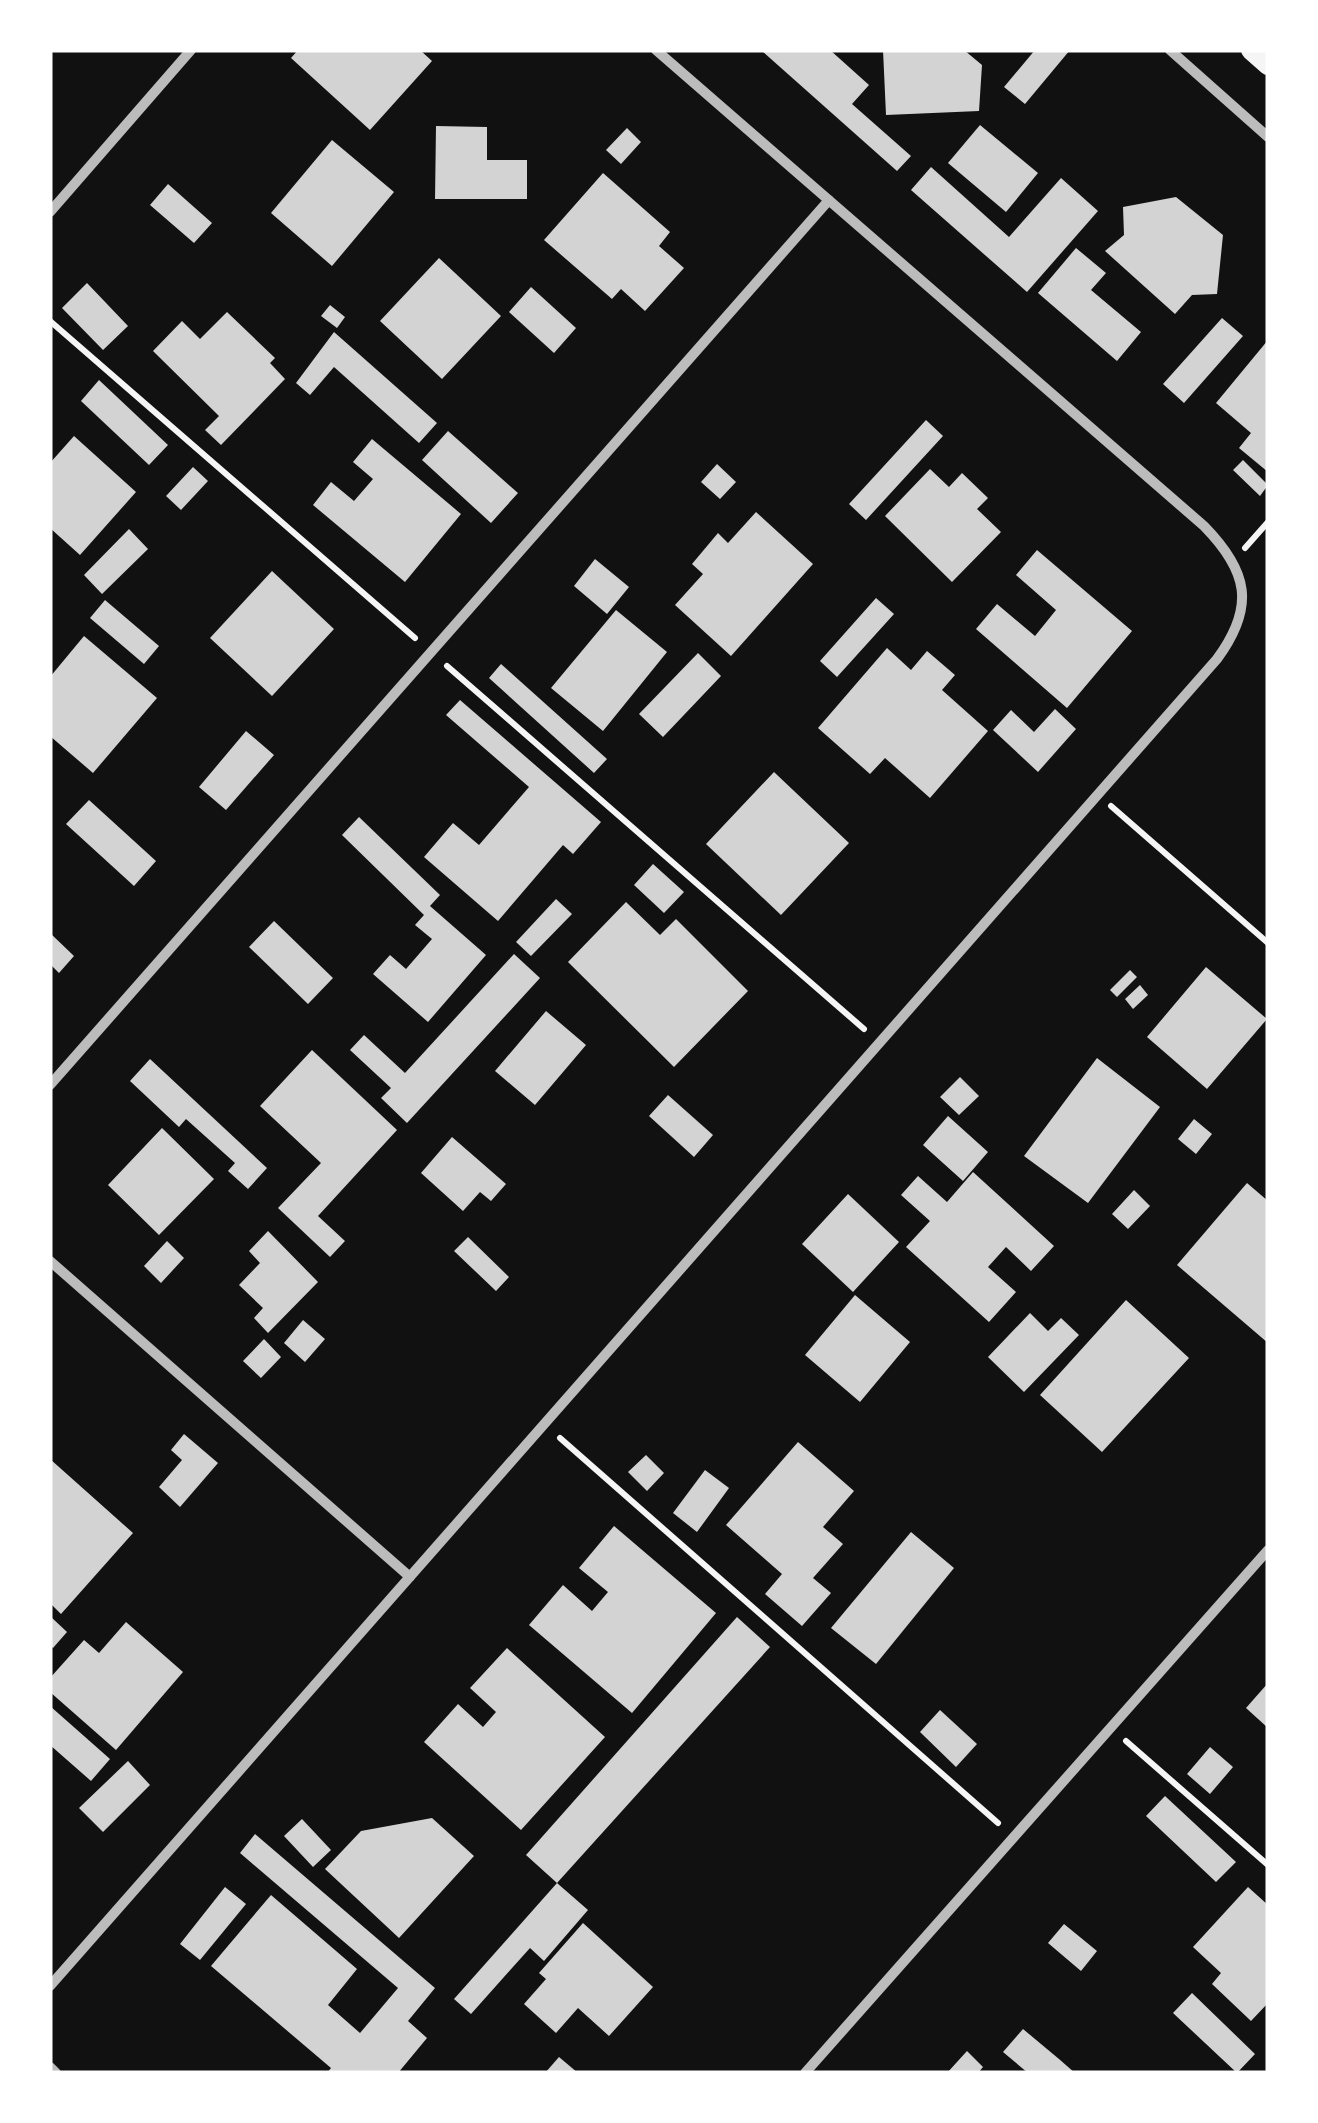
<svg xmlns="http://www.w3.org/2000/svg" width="1318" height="2123" font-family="'DM Sans',sans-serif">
<rect width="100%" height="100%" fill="#111"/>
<path fill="#d3d3d3" d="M 298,50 L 420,50 L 432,61 L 370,130 L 291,58 Z
M 761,50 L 830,50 L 869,85 L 852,104 L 911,156 L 897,171 Z
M 883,50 L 964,50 L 982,65 L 979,111 L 886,115 Z
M 1035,50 L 1070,50 L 1025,104 L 1004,87 Z
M 980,125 L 1038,173 L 1006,212 L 948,163 Z
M 436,126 L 487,127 L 487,160 L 527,160 L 527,199 L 435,199 Z
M 627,128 L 641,142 L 621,164 L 606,150 Z
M 332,140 L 394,192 L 332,266 L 271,213 Z
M 931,167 L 1009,237 L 1061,178 L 1098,211 L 1027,292 L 911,190 Z
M 603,173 L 670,232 L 659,246 L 684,268 L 645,311 L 621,289 L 612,299 L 544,240 Z
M 168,184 L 212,223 L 194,243 L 150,205 Z
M 1176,197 L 1223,235 L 1217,294 L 1192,295 L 1175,314 L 1105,251 L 1124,235 L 1123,207 Z
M 1076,248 L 1106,273 L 1091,290 L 1141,332 L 1117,361 L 1038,293 Z
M 439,258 L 501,316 L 442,379 L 380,321 Z
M 87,283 L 128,326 L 103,350 L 62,308 Z
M 531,287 L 576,328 L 554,353 L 509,312 Z
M 330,305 L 345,317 L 337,328 L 321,316 Z
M 227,312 L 275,358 L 270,363 L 285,379 L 221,445 L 205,430 L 219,416 L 153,351 L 182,321 L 200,339 Z
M 1222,318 L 1243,336 L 1184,403 L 1163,384 Z
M 334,332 L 437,423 L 419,443 L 334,367 L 310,395 L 296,383 Z
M 1268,340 L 1268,472 L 1239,448 L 1251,433 L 1216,403 Z
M 99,380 L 168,445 L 149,465 L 81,401 Z
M 926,420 L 943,436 L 866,520 L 849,504 Z
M 448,431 L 518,493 L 491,523 L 422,460 Z
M 74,436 L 136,492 L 80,555 L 50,528 L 50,463 Z
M 372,439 L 461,514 L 405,582 L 313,505 L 331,482 L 354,501 L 373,479 L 353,462 Z
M 1243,460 L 1268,485 L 1260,496 L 1233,470 Z
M 717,464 L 736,482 L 720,499 L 701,482 Z
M 193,467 L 208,481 L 181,510 L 166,496 Z
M 930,469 L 949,487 L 962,473 L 988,498 L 977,509 L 1001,532 L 952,582 L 885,516 Z
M 756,512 L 813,564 L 731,656 L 675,605 L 703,574 L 692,564 L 718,533 L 728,543 Z
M 129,529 L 148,549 L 102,594 L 84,575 Z
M 1037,550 L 1132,631 L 1067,708 L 976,629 L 997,604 L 1035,636 L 1056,610 L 1016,575 Z
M 595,559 L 629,587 L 607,614 L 574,586 Z
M 272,571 L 334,629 L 272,696 L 210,638 Z
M 876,598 L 894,614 L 837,677 L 820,661 Z
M 105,600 L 159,646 L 144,664 L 90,618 Z
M 616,610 L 667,652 L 603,731 L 551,688 Z
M 84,636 L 157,698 L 93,773 L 50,736 L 50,677 Z
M 887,648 L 911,670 L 927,651 L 955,675 L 942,690 L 988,731 L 930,798 L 885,758 L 870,774 L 818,728 Z
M 698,653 L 721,676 L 663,737 L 639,714 Z
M 501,664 L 607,759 L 594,773 L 489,678 Z
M 460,700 L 601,822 L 573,854 L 563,845 L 498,921 L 424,857 L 453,823 L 479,845 L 529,787 L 446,715 Z
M 1055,709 L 1076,729 L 1038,772 L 993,730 L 1011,710 L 1034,732 Z
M 246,731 L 274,755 L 226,810 L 199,787 Z
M 774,772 L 849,843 L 781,915 L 706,844 Z
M 89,800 L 156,861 L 134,886 L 66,824 Z
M 359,817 L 440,895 L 430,906 L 486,955 L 428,1022 L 373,974 L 390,955 L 406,969 L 432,939 L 415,925 L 424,915 L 342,835 Z
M 653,864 L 684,892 L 664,913 L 634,885 Z
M 556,899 L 572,914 L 531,956 L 516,942 Z
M 626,902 L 660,935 L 676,919 L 748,991 L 674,1067 L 568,962 Z
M 274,921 L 333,978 L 308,1004 L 249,947 Z
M 50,933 L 74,956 L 59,973 L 50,964 Z
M 514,954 L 540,978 L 407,1123 L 381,1098 L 391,1088 L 350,1050 L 364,1035 L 405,1073 Z
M 1206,967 L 1267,1019 L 1207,1089 L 1147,1037 Z
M 1130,970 L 1137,977 L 1117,997 L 1110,990 Z
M 1140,985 L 1148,995 L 1133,1009 L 1125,999 Z
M 546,1011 L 586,1045 L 535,1105 L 495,1071 Z
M 312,1050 L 397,1130 L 318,1216 L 345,1241 L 330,1257 L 278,1208 L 321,1163 L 260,1106 Z
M 1097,1058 L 1160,1107 L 1088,1203 L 1024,1156 Z
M 150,1059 L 267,1168 L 248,1189 L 228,1171 L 235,1163 L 186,1119 L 179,1127 L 130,1081 Z
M 960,1077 L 979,1096 L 959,1115 L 940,1097 Z
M 668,1095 L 713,1135 L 694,1157 L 649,1116 Z
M 948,1116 L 988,1152 L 963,1181 L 923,1145 Z
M 1194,1119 L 1212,1134 L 1196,1154 L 1178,1139 Z
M 162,1128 L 214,1179 L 159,1235 L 108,1185 Z
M 452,1137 L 506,1184 L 491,1201 L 480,1192 L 463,1211 L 421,1173 Z
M 973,1172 L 1054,1246 L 1031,1271 L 1006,1247 L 988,1267 L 1016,1292 L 989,1322 L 906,1247 L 930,1221 L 901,1195 L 918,1176 L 947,1202 Z
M 1247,1183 L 1268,1201 L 1268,1343 L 1177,1265 Z
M 1134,1190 L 1150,1206 L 1128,1229 L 1112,1214 Z
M 848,1194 L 899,1242 L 853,1292 L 802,1244 Z
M 268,1231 L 318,1282 L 268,1333 L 254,1318 L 263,1308 L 239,1285 L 260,1263 L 249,1251 Z
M 468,1237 L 509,1277 L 496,1291 L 454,1251 Z
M 167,1241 L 184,1258 L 161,1283 L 144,1266 Z
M 855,1295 L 910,1342 L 860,1402 L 805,1355 Z
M 1126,1300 L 1189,1358 L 1102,1452 L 1040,1395 Z
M 1030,1313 L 1048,1331 L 1061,1318 L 1079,1335 L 1024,1392 L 988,1357 Z
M 303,1320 L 325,1339 L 305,1362 L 284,1343 Z
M 264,1339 L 281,1357 L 261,1378 L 243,1361 Z
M 184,1434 L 218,1463 L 180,1507 L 159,1487 L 182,1460 L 171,1450 Z
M 798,1442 L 854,1491 L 823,1527 L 843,1544 L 813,1578 L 831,1593 L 802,1626 L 765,1594 L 782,1574 L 726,1525 Z
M 646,1455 L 664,1473 L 647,1491 L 628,1472 Z
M 50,1459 L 133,1533 L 61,1614 L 50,1603 Z
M 705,1470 L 729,1488 L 697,1532 L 673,1513 Z
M 614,1526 L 716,1613 L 632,1713 L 529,1625 L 563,1585 L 592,1611 L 608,1592 L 579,1568 Z
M 911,1532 L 954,1568 L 876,1664 L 831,1628 Z
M 50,1616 L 67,1632 L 53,1648 L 50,1645 Z
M 737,1617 L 770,1647 L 557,1883 L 526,1855 Z
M 126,1622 L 183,1672 L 116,1750 L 50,1692 L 50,1678 L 84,1640 L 99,1653 Z
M 507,1648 L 605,1737 L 521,1830 L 424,1742 L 458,1704 L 483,1727 L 496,1712 L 470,1688 Z
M 1268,1683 L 1268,1728 L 1246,1708 Z
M 50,1706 L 110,1759 L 91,1781 L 50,1745 Z
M 940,1710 L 977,1744 L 956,1767 L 920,1732 Z
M 1210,1747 L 1233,1767 L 1210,1794 L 1187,1774 Z
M 128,1761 L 150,1785 L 103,1832 L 79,1808 Z
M 1165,1796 L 1236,1862 L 1216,1882 L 1146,1816 Z
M 432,1818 L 474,1856 L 399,1938 L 325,1869 L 361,1831 Z
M 302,1819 L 331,1850 L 313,1867 L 284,1836 Z
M 255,1834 L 435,1988 L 408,2021 L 427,2038 L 398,2073 L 327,2073 L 331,2068 L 211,1966 L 271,1895 L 357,1969 L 328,2005 L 360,2033 L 398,1988 L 240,1853 Z
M 557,1883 L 588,1910 L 544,1961 L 530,1948 L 471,2014 L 454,1999 Z
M 225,1887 L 246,1904 L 200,1960 L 180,1944 Z
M 1248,1887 L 1268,1905 L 1268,2003 L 1251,2021 L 1212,1984 L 1221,1973 L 1193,1947 Z
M 583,1923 L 653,1987 L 609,2036 L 578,2008 L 556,2033 L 524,2004 L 546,1979 L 539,1973 Z
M 1064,1924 L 1097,1951 L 1081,1971 L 1048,1943 Z
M 1192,1993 L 1255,2054 L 1237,2073 L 1173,2013 Z
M 1023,2029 L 1059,2059 L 1075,2073 L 1028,2073 L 1003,2052 Z
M 967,2051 L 983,2067 L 978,2073 L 947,2073 Z
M 559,2057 L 578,2073 L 545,2073 Z"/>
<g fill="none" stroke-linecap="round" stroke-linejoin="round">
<path stroke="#f5f5f5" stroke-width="6" d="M 50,321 L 415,638
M 1245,548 L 1268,522
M 447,666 L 864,1029
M 1111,806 L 1268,943
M 560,1438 L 998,1823
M 1126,1741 L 1268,1865"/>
<path stroke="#bcbcbc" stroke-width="10" d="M 1170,50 L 1268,137
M 50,212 L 191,50
M 50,1085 L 829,200
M 50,1261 L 410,1577
M 50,1986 L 1217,659 C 1256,606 1248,571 1204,526 L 656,50
M 50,2067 L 56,2073
M 805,2073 L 1268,1550"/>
<path stroke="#f5f5f5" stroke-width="20" d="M 1251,50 L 1268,65"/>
</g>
<rect width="1318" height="2123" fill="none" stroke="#ffffff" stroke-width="105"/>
</svg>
